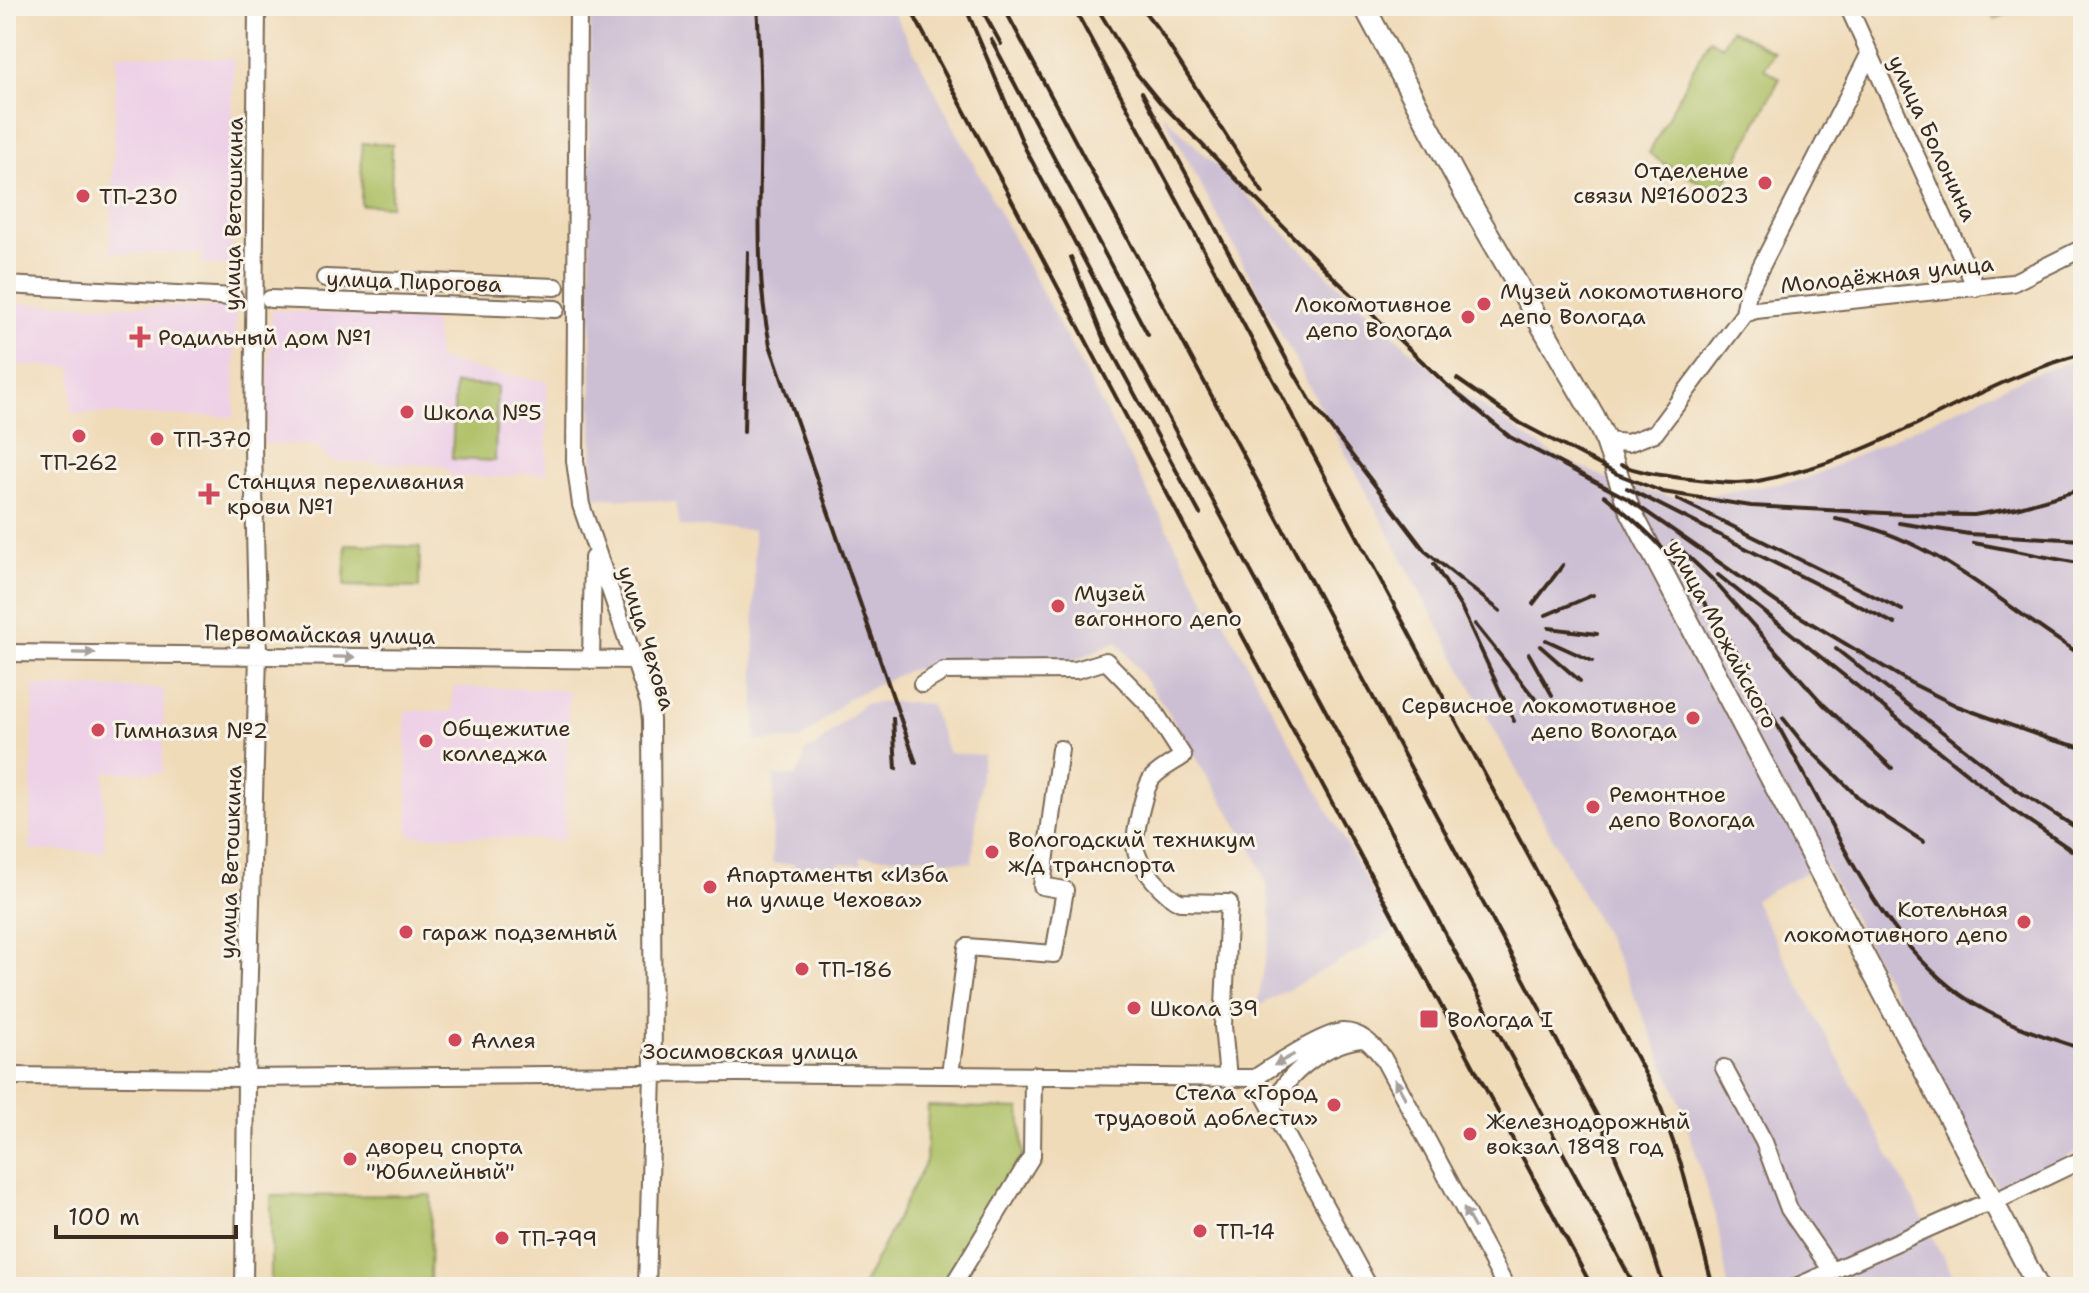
<svg xmlns="http://www.w3.org/2000/svg" width="2089" height="1293" font-family="'Shantell Sans',sans-serif">
<rect width="100%" height="100%" fill="#f7f3e8"/>
<filter id="ink" filterUnits="userSpaceOnUse"><feTurbulence type="fractalNoise" baseFrequency=".0125" numOctaves="2"/><feDisplacementMap in="SourceGraphic" scale="16" xChannelSelector="R" yChannelSelector="G"/><feConvolveMatrix kernelMatrix="1 2 1 2 8 2 1 2 1" color-interpolation-filters="sRGB"/></filter>
<filter id="wash" filterUnits="userSpaceOnUse"><feTurbulence type="fractalNoise" baseFrequency=".006" numOctaves="4" result="noise"/><feDisplacementMap in="SourceGraphic" scale="32" xChannelSelector="R" yChannelSelector="G"/><feGaussianBlur stdDeviation="1.8" result="paint"/><feColorMatrix in="noise" values="0 0 0 0 0 0 0 0 0 0 0 0 0 0 0 0 0 1.4 0 .05"/><feComposite in="paint" operator="in"/></filter>
<g filter="url(#wash)">
<rect width="100%" height="100%" fill="#f0dbb9"/>
<path fill="#eed0e7" d="M 117,54 L 234,59 L 231,139 L 232,265 L 203,265 L 202,253 L 110,253 Z
M 6,303 L 236,308 L 234,417 L 71,413 L 72,367 L 6,365 Z
M 272,310 L 434,320 L 438,359 L 492,373 L 547,381 L 547,474 L 523,473 L 505,477 L 454,477 L 443,466 L 331,461 L 315,445 L 264,444 Z
M 34,686 L 164,689 L 163,773 L 105,772 L 104,852 L 30,850 Z
M 453,687 L 569,690 L 565,840 L 409,835 L 405,710 L 452,712 Z"/>
<path fill="#ccbed3" d="M 591,6 L 890,6 L 1209,607 L 1215,605 L 1394,931 L 1257,1007 L 1272,924 L 1267,884 L 1253,850 L 1165,707 L 1117,641 L 1074,661 L 942,663 L 909,670 L 849,698 L 801,740 L 755,741 L 754,530 L 680,526 L 676,502 L 593,497 L 589,133 Z
M 1162,113 L 1331,278 L 1445,381 L 1554,455 L 1622,485 L 1673,497 L 1696,497 L 1806,479 L 2029,375 L 2083,358 L 2083,1149 L 1998,1188 L 1824,863 L 1754,900 L 1959,1287 L 1728,1287 L 1718,1226 L 1678,1096 L 1617,957 Z
M 893,702 L 930,704 L 948,753 L 983,755 L 972,863 L 923,857 L 861,857 L 861,864 L 837,863 L 836,876 L 795,875 L 795,864 L 772,864 L 774,776 L 796,776 L 803,765 L 805,751 L 816,746 L 864,704 Z"/>
<path fill="#abbe61" stroke="#737440" stroke-width="2" d="M 1987,6 L 2024,6 L 1994,20 Z
M 1731,29 L 1774,52 L 1764,68 L 1780,78 L 1720,193 L 1664,164 L 1649,153 L 1709,39 L 1722,46 Z
M 362,143 L 392,144 L 391,206 L 361,205 Z
M 455,384 L 497,386 L 495,461 L 452,459 Z
M 346,544 L 420,547 L 419,588 L 344,586 Z
M 928,1106 L 1020,1109 L 1023,1155 L 943,1287 L 862,1287 L 926,1161 Z
M 431,1195 L 430,1287 L 271,1287 L 271,1196 Z"/>
</g>
<g filter="url(#ink)">
<g fill="none" stroke-linecap="round" stroke-linejoin="round">
<g stroke="#7a6854" stroke-width="20">
<path id="minor" d="M 578,6 L 575,461 L 581,505 L 649,703 L 651,720 L 653,1073 L 647,1287
M 1848,6 L 1976,288
M 325,278 L 556,287
M 6,285 L 234,297
M 270,299 L 556,309
M 1744,314 L 1748,292 L 1870,53
M 1606,441 L 1628,443 L 1655,433 L 1744,314 L 1756,310 L 2012,283 L 2083,248
M 6,653 L 634,660
M 591,660 L 593,558
M 922,684 L 944,671 L 1076,670 L 1106,661 L 1152,708 L 1183,756 C 1173,763 1160,769 1152,778 C 1145,787 1132,839 1136,851 C 1141,868 1164,895 1180,902 L 1229,903 L 1223,1026 L 1228,1078
M 1724,1068 L 1764,1142 L 1789,1209 L 1832,1271
M 950,1074 L 967,947 L 1054,954 L 1065,890 L 1042,886 L 1060,749
M 6,1076 L 246,1078 L 738,1073 L 1255,1078
M 1255,1078 C 1271,1067 1325,1032 1343,1032 C 1361,1032 1373,1045 1383,1058 L 1506,1287
M 1255,1078 L 1369,1287
M 1273,1107 C 1284,1074 1328,1041 1364,1039
M 244,1287 L 246,1078 L 258,655 L 253,448 L 257,6
M 952,1287 L 1032,1156 L 1033,1075
M 1796,1287 L 1976,1207 L 1994,1202 L 2083,1159"/>
</g>
<g stroke="#7a6854" stroke-width="24">
<path id="major" d="M 1364,6 L 1464,192 L 1594,416 L 1606,441 L 1629,508 L 2038,1287"/>
</g>
<use href="#minor" stroke="#fff" stroke-width="16"/>
<use href="#major" stroke="#fff" stroke-width="20"/>
<path stroke="#3b2a1e" stroke-width="4" d="M 757,6 C 761,62 761,117 760,173 C 759,231 758,288 770,345 L 916,763
M 909,6 L 1226,605 L 1592,1287
M 965,6 L 1025,148 L 1117,322 L 1635,1287
M 980,6 L 1001,44
M 1003,6 L 1602,1125 L 1643,1221 L 1664,1287
M 1073,6 L 1656,1094 L 1681,1164 L 1713,1287
M 1096,6 L 1137,74 L 1159,101 L 1332,276 L 1446,384 L 1510,437 L 1628,499 L 1779,604 L 1911,683 L 1957,706 L 2049,739 L 2083,748
M 1140,6 L 1159,30 L 1263,193
M 991,39 L 1148,335
M 1142,92 L 1289,364 L 1312,403 L 1425,551 L 1500,611
M 1071,257 L 1105,343
M 1101,332 L 1200,514
M 1457,379 L 1520,423 L 1617,474 L 1663,492 L 1751,506 L 1904,514 L 1974,515 L 2016,508 L 2083,489
M 744,432 L 748,252
M 1621,465 C 1641,473 1661,475 1681,478 C 1699,480 1717,483 1736,483 C 1756,483 1776,477 1796,472 C 1897,446 1982,380 2083,354
M 1627,488 L 1895,624
M 1604,495 C 1624,512 1645,528 1662,548 C 1725,620 1770,712 1816,796 C 1855,869 1892,945 1961,995 C 1997,1021 2041,1036 2083,1049
M 1677,499 L 1902,610
M 1836,519 C 1940,539 1997,603 2083,656
M 1899,523 L 1969,534 L 2083,540
M 1673,542 L 1713,580 L 1823,704 L 1892,768
M 1974,543 L 2083,564
M 1434,564 L 1462,609 L 1514,721
M 1718,575 L 2010,808 L 2083,858
M 1533,604 L 1563,565
M 1546,615 L 1593,595
M 1475,624 L 1536,700
M 1549,628 L 1597,634
M 1546,640 L 1592,661
M 1540,646 L 1580,681
M 1836,649 L 2017,790 L 2083,832
M 1529,654 L 1552,695
M 893,718 L 896,769
M 1783,718 L 1802,742 L 1864,803 L 1924,842"/>
</g>
<defs><path id="oneway-solid" d="M-6-.8H1V-3.2L6.5 0L1 3.2V.8H-6Z" transform="scale(2)"/></defs>
<g fill="#a79f9a">
<use href="#oneway-solid" transform="translate(84 653) rotate(1)"/>
<use href="#oneway-solid" transform="translate(344 657) rotate(1)"/>
<use href="#oneway-solid" transform="translate(1284 1060) rotate(151)"/>
<use href="#oneway-solid" transform="translate(1400 1089) rotate(-119)"/>
<use href="#oneway-solid" transform="translate(1469 1218) rotate(-119)"/>
</g>
</g>
<g fill="#d1495b" stroke="#f7f3e8" stroke-width="3">
<circle cx="1765" cy="183" r="8"/>
<circle cx="83" cy="196" r="8"/>
<circle cx="1484" cy="304" r="8"/>
<circle cx="1468" cy="317" r="8"/>
<path d="M136 325h8v8h8v8h-8v8h-8v-8h-8v-8h8z"/>
<circle cx="407" cy="412" r="8"/>
<circle cx="79" cy="436" r="8"/>
<circle cx="157" cy="439" r="8"/>
<path d="M205 482h8v8h8v8h-8v8h-8v-8h-8v-8h8z"/>
<circle cx="1058" cy="606" r="8"/>
<circle cx="1693" cy="718" r="8"/>
<circle cx="98" cy="730" r="8"/>
<circle cx="426" cy="741" r="8"/>
<circle cx="1593" cy="807" r="8"/>
<circle cx="992" cy="852" r="8"/>
<circle cx="710" cy="887" r="8"/>
<circle cx="2024" cy="922" r="8"/>
<circle cx="406" cy="932" r="8"/>
<circle cx="802" cy="969" r="8"/>
<circle cx="1134" cy="1008" r="8"/>
<rect x="1419" y="1009" width="20" height="20" rx="4"/>
<circle cx="455" cy="1040" r="8"/>
<circle cx="1334" cy="1105" r="8"/>
<circle cx="1470" cy="1134" r="8"/>
<circle cx="350" cy="1159" r="8"/>
<circle cx="1200" cy="1231" r="8"/>
<circle cx="502" cy="1238" r="8"/>
</g>
<g text-anchor="middle" stroke-width="6" stroke-linejoin="round" paint-order="stroke">
<g font-size="22" fill="#3b2a1e" stroke="#f7f3e8">
<text transform="translate(1933 138) rotate(65)" y="8">улица Болонина</text>
<text transform="translate(233 214) rotate(-89)" y="8">улица Ветошкина</text>
<text transform="translate(1887 274) rotate(-6)" y="8">Молодёжная улица</text>
<text transform="translate(414 281) rotate(2)" y="8">улица Пирогова</text>
<text transform="translate(320 634) rotate(1)" y="8">Первомайская улица</text>
<text transform="translate(1723 634) rotate(62)" y="8">улица Можайского</text>
<text transform="translate(647 638) rotate(73)" y="8">улица Чехова</text>
<text transform="translate(230 862) rotate(-88)" y="8">улица Ветошкина</text>
<text x="750" y="1059">Зосимовская улица</text>
</g>
<g font-size="22" fill="#3b2a1e" stroke="#f7f3e8" text-anchor="start">
<text x="1749" y="178" text-anchor="end">Отделение<tspan x="1749" dy="25">связи №160023</tspan></text>
<text x="99" y="204">ТП-230</text>
<text x="1500" y="299">Музей локомотивного<tspan x="1500" dy="25">депо Вологда</tspan></text>
<text x="1452" y="312" text-anchor="end">Локомотивное<tspan x="1452" dy="25">депо Вологда</tspan></text>
<text x="158" y="345">Родильный дом №1</text>
<text x="423" y="420">Школа №5</text>
<text x="173" y="447">ТП-370</text>
<text x="79" y="470" text-anchor="middle">ТП-262</text>
<text x="227" y="489">Станция переливания<tspan x="227" dy="25">крови №1</tspan></text>
<text x="1074" y="601">Музей<tspan x="1074" dy="25">вагонного депо</tspan></text>
<text x="1677" y="713" text-anchor="end">Сервисное локомотивное<tspan x="1677" dy="25">депо Вологда</tspan></text>
<text x="442" y="736">Общежитие<tspan x="442" dy="25">колледжа</tspan></text>
<text x="114" y="738">Гимназия №2</text>
<text x="1609" y="802">Ремонтное<tspan x="1609" dy="25">депо Вологда</tspan></text>
<text x="1008" y="847">Вологодский техникум<tspan x="1008" dy="25">ж/д транспорта</tspan></text>
<text x="726" y="882">Апартаменты «Изба<tspan x="726" dy="25">на улице Чехова»</tspan></text>
<text x="2008" y="917" text-anchor="end">Котельная<tspan x="2008" dy="25">локомотивного депо</tspan></text>
<text x="422" y="940">гараж подземный</text>
<text x="818" y="977">ТП-186</text>
<text x="1150" y="1016">Школа 39</text>
<text x="1447" y="1027">Вологда I</text>
<text x="471" y="1048">Аллея</text>
<text x="1318" y="1100" text-anchor="end">Стела «Город<tspan x="1318" dy="25">трудовой доблести»</tspan></text>
<text x="1486" y="1129">Железнодорожный<tspan x="1486" dy="25">вокзал 1898 год</tspan></text>
<text x="366" y="1154">дворец спорта<tspan x="366" dy="25">"Юбилейный"</tspan></text>
<text x="1216" y="1239">ТП-14</text>
<text x="518" y="1246">ТП-799</text>
</g>
</g>
<rect width="2089" height="1293" fill="none" stroke="#f7f3e8" stroke-width="32"/>
<path d="M56 1225v12h180v-12" fill="none" stroke="#3b2a1e" stroke-width="4"/>
<text x="68" y="1225" font-size="24" fill="#3b2a1e" stroke="#f7f3e8" stroke-width="6" paint-order="stroke">100 m</text>
</svg>
